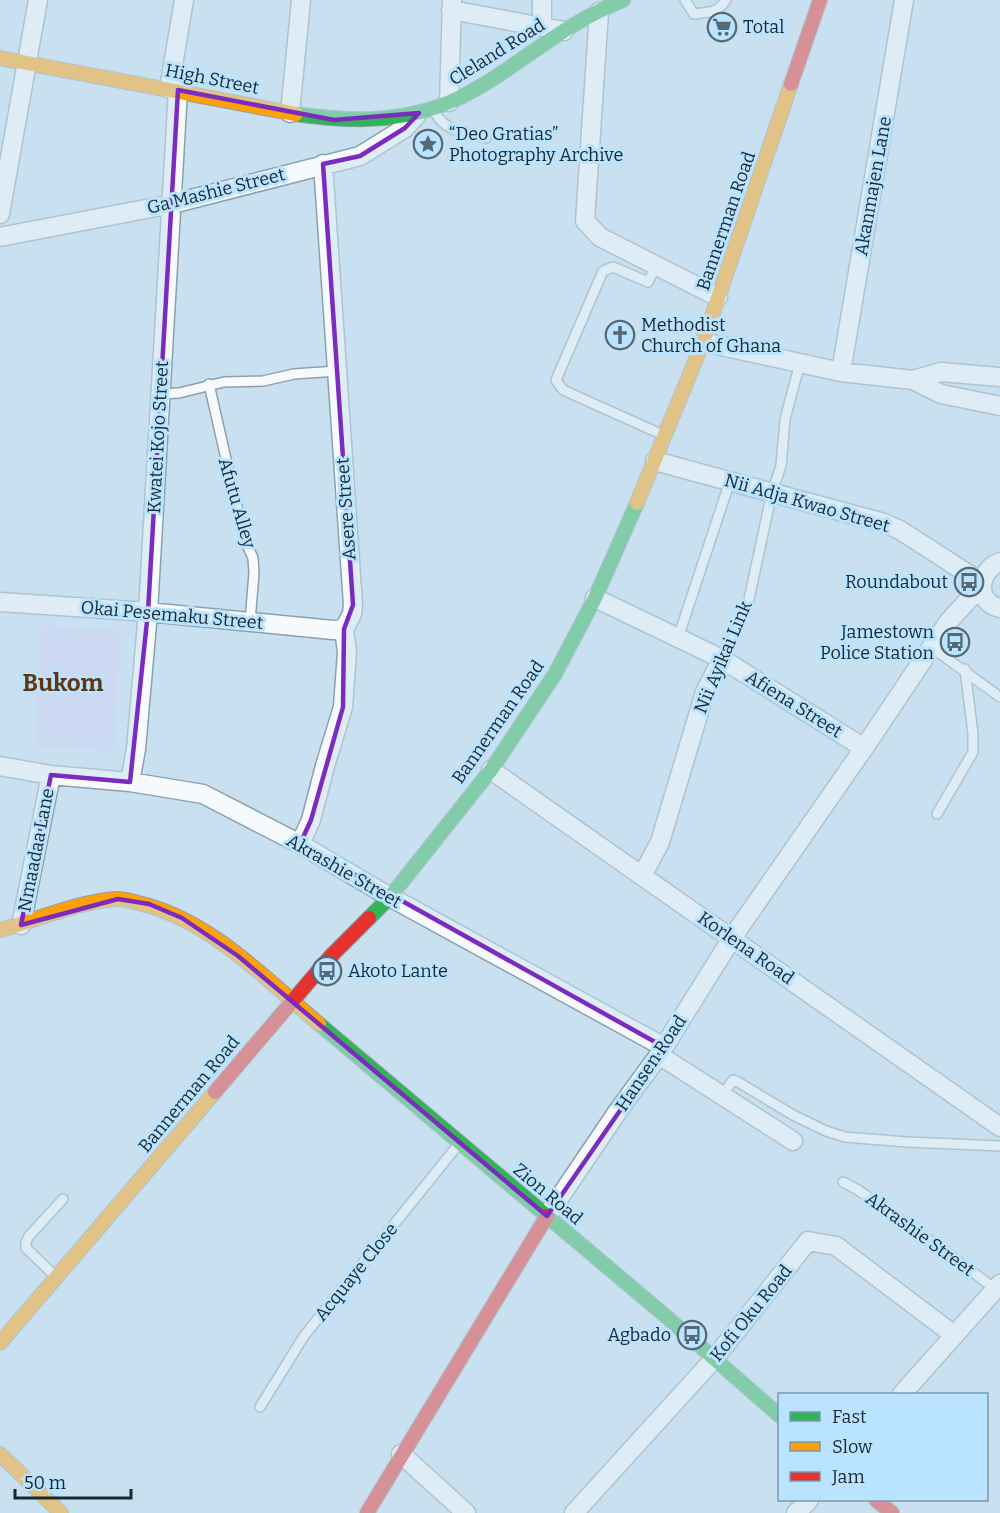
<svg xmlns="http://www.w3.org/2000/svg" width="1000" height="1513" font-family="Bitter,serif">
<rect width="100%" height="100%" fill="#c8e0ef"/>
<path fill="#ced0f6" d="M 42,625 L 121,631 L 113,751 L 35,746 Z"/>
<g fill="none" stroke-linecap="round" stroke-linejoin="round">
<g stroke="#8ea0ab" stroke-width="12">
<path id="lane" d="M 685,0 L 694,14 C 709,12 718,13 726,0
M 435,112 C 445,132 466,133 486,138
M 656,266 L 648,282 L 613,267 L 603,271 L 556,380 L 563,390 L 663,435
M 209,384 L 236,503 L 248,547 L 253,558 L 254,573 L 250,622
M 161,394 L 179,393 L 224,382 L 263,381 L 294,374 L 337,371
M 678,638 L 730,481
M 931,647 L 1000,697
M 722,659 L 736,632 L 749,599 L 772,492 L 781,466 L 785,419 L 800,363
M 937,814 L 973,752 L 973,734 L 965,669
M 722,1096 L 733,1080 L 738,1082 L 793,1115 L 826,1131 L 845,1137 L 907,1142 L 1000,1146
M 843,1182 L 858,1190 L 949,1254 L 995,1289
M 55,1276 L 26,1248 L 26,1242 L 29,1236 L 63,1199
M 260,1407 L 304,1336 L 458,1145"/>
</g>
<g stroke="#8ea0ab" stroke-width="21">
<path id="street" d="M 542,0 L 542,27
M 451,10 L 564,31
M 599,12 L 585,221 L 600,237 L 718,297
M 169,89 L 184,0
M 449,102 L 452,0
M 290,113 L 301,0
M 0,214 L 38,0
M 0,237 L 172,204 L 360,156 L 405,128 L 416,116
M 703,342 L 841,372 L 913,380 L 941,394 L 1000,406
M 841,372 L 904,0
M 913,380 L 941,372 L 1000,377
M 655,461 L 884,523 L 900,530 L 982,583
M 1000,562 C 978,570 974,602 1000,608
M 595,598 L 722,659 L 864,748
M 0,602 L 148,612 L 333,630 L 344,629
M 0,766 L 51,775 L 130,782 L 203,794 L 300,844 L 390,897 L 664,1047
M 491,770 L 1000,1127
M 130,782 L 136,749 L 148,612 L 178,90
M 300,844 L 311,820 L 325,766 L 343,707 L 347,652 L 344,629 L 352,614 L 353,605 L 323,164
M 642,876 L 660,842 L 705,692 L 722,659
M 21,925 L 51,775
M 659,1055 L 793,1141
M 547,1216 L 618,1111 L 659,1055 L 732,938 L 864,748 L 949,621 L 982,585
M 902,1394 L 1000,1284
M 401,1454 L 466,1513
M 574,1513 L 714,1359 L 808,1241 L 836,1246 L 954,1335
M 796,1513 L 809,1500"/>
</g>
<g stroke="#8ea0ab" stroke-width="16">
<path id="fast" d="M 296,114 C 343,121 391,123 437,107 C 483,91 521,58 562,32 C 581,20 602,9 623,0
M 369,918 L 390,897 L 491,770 L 555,674 L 595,598 L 637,503
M 319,1024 L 662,1313 L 780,1416"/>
</g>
<g stroke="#8ea0ab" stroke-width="16">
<path id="slow" d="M 0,58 L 296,114
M 637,503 L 703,342 L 791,84
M 0,930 C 36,920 78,902 115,899 C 124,898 134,902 142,904 C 211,921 267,980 319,1024
M 0,1343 L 215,1092
M 0,1454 L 61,1513"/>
</g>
<g stroke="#8ea0ab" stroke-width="16">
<path id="jam" d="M 791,84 L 820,0
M 215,1092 L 330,957 L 369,918
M 876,1500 L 892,1513
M 367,1513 L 547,1216"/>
</g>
<use href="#lane" stroke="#f7fafd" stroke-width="9"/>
<use href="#street" stroke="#f7fafd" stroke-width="18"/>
<use href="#fast" stroke="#30b455" stroke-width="14"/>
<use href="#slow" stroke="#ff9f0a" stroke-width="14"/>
<use href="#jam" stroke="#e5322d" stroke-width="14"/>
</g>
<path d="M0 0H1000V1513H0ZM 178,90 L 334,120 L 419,113 L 405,128 L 360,156 L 323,164 L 353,605 L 344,629 L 343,707 L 311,820 L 300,844 L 664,1047 L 547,1216 L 238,956 L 182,918 L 149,904 L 118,899 L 21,925 L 51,775 L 130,782 L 148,612 Z" fill="#c8e0ef" fill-opacity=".55" fill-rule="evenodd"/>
<path fill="none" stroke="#7b2cbf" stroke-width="4.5" stroke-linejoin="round" d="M 178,90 L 334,120 L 419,113 L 405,128 L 360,156 L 323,164 L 353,605 L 344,629 L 343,707 L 311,820 L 300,844 L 664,1047 L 547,1216 L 238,956 L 182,918 L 149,904 L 118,899 L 21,925 L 51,775 L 130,782 L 148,612 Z"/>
<defs>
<g id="supermarket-ring" transform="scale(1.5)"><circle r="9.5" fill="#b9e3fe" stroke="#566975" stroke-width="1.5"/><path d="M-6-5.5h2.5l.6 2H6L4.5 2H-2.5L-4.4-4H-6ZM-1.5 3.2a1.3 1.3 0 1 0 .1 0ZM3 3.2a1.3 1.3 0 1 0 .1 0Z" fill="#566975"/></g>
<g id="sight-ring" transform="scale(1.5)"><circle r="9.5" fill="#b9e3fe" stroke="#566975" stroke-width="1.5"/><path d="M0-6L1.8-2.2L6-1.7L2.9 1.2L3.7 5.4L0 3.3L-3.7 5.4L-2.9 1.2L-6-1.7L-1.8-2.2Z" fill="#566975"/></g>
<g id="church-ring" transform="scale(1.5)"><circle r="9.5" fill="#b9e3fe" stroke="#566975" stroke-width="1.5"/><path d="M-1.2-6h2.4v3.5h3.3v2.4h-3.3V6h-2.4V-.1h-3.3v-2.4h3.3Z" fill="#566975"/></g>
<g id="bus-ring" transform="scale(1.5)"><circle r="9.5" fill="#b9e3fe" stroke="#566975" stroke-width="1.5"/><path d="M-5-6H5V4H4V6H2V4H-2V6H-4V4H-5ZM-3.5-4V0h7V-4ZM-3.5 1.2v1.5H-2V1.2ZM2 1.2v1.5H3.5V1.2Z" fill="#566975"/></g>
</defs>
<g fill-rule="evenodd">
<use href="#supermarket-ring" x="722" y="27"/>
<use href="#sight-ring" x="428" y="144"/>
<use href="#church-ring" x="620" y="335"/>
<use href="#bus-ring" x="969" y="582"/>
<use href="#bus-ring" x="955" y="642"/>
<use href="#bus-ring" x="327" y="971"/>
<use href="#bus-ring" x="692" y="1335"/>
</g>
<g text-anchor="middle" stroke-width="6" stroke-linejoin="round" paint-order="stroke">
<g font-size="18" fill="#192933" stroke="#b9e3fe" text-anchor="start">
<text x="743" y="33">Total</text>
<text x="449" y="140">“Deo Gratias”<tspan x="449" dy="21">Photography Archive</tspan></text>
<text x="641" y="331">Methodist<tspan x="641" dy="21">Church of Ghana</tspan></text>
<text x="948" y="588" text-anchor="end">Roundabout</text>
<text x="934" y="638" text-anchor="end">Jamestown<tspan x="934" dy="21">Police Station</tspan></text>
<text x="348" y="977">Akoto Lante</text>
<text x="671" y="1341" text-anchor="end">Agbado</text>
</g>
<g font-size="18" fill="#192933" stroke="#b9e3fe">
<text transform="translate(497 52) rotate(-32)" y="6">Cleland Road</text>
<text transform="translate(212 79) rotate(11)" y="6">High Street</text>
<text transform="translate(873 186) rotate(-80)" y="6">Akanmajen Lane</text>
<text transform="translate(216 191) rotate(-14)" y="6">Ga Mashie Street</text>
<text transform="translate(726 221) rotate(-71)" y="6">Bannerman Road</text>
<text transform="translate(158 437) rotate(-87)" y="6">Kwatei Kojo Street</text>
<text transform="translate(237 503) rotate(74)" y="6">Afutu Alley</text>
<text transform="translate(807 503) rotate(16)" y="6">Nii Adja Kwao Street</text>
<text transform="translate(346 509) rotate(-94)" y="6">Asere Street</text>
<text transform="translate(172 615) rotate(5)" y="6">Okai Pesemaku Street</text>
<text transform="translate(723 657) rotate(-67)" y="6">Nii Ayikai Link</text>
<text transform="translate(794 704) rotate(32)" y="6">Afiena Street</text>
<text transform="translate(498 722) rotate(-55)" y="6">Bannerman Road</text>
<text transform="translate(36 850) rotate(-79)" y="6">Nmaadaa Lane</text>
<text transform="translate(344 871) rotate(30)" y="6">Akrashie Street</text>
<text transform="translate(746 948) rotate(35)" y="6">Korlena Road</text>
<text transform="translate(651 1063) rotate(-56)" y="6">Hansen Road</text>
<text transform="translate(189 1094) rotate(-50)" y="6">Bannerman Road</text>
<text transform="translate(548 1194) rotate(40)" y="6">Zion Road</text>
<text transform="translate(920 1234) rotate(36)" y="6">Akrashie Street</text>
<text transform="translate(356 1272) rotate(-51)" y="6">Acquaye Close</text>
<text transform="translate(751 1313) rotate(-51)" y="6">Kofi Oku Road</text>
</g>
<g font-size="24" font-weight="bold" fill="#623611" stroke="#b9e3fe">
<text x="63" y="691">Bukom</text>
</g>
</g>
<rect x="778" y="1393" width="210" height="108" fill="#b9e3fe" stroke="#7999ad" stroke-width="1.5"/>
<rect x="790" y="1412" width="30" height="9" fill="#30b455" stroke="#7999ad" stroke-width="1.5"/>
<text x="832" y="1423" font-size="18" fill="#192933">Fast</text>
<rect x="790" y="1442" width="30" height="9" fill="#ff9f0a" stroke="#7999ad" stroke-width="1.5"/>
<text x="832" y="1453" font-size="18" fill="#192933">Slow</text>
<rect x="790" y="1472" width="30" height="9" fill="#e5322d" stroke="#7999ad" stroke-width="1.5"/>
<text x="832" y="1483" font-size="18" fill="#192933">Jam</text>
<path d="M15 1489v9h116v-9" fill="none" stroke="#192933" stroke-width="3"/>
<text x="24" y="1489" font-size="18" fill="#192933" stroke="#b9e3fe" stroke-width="4.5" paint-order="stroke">50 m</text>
</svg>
